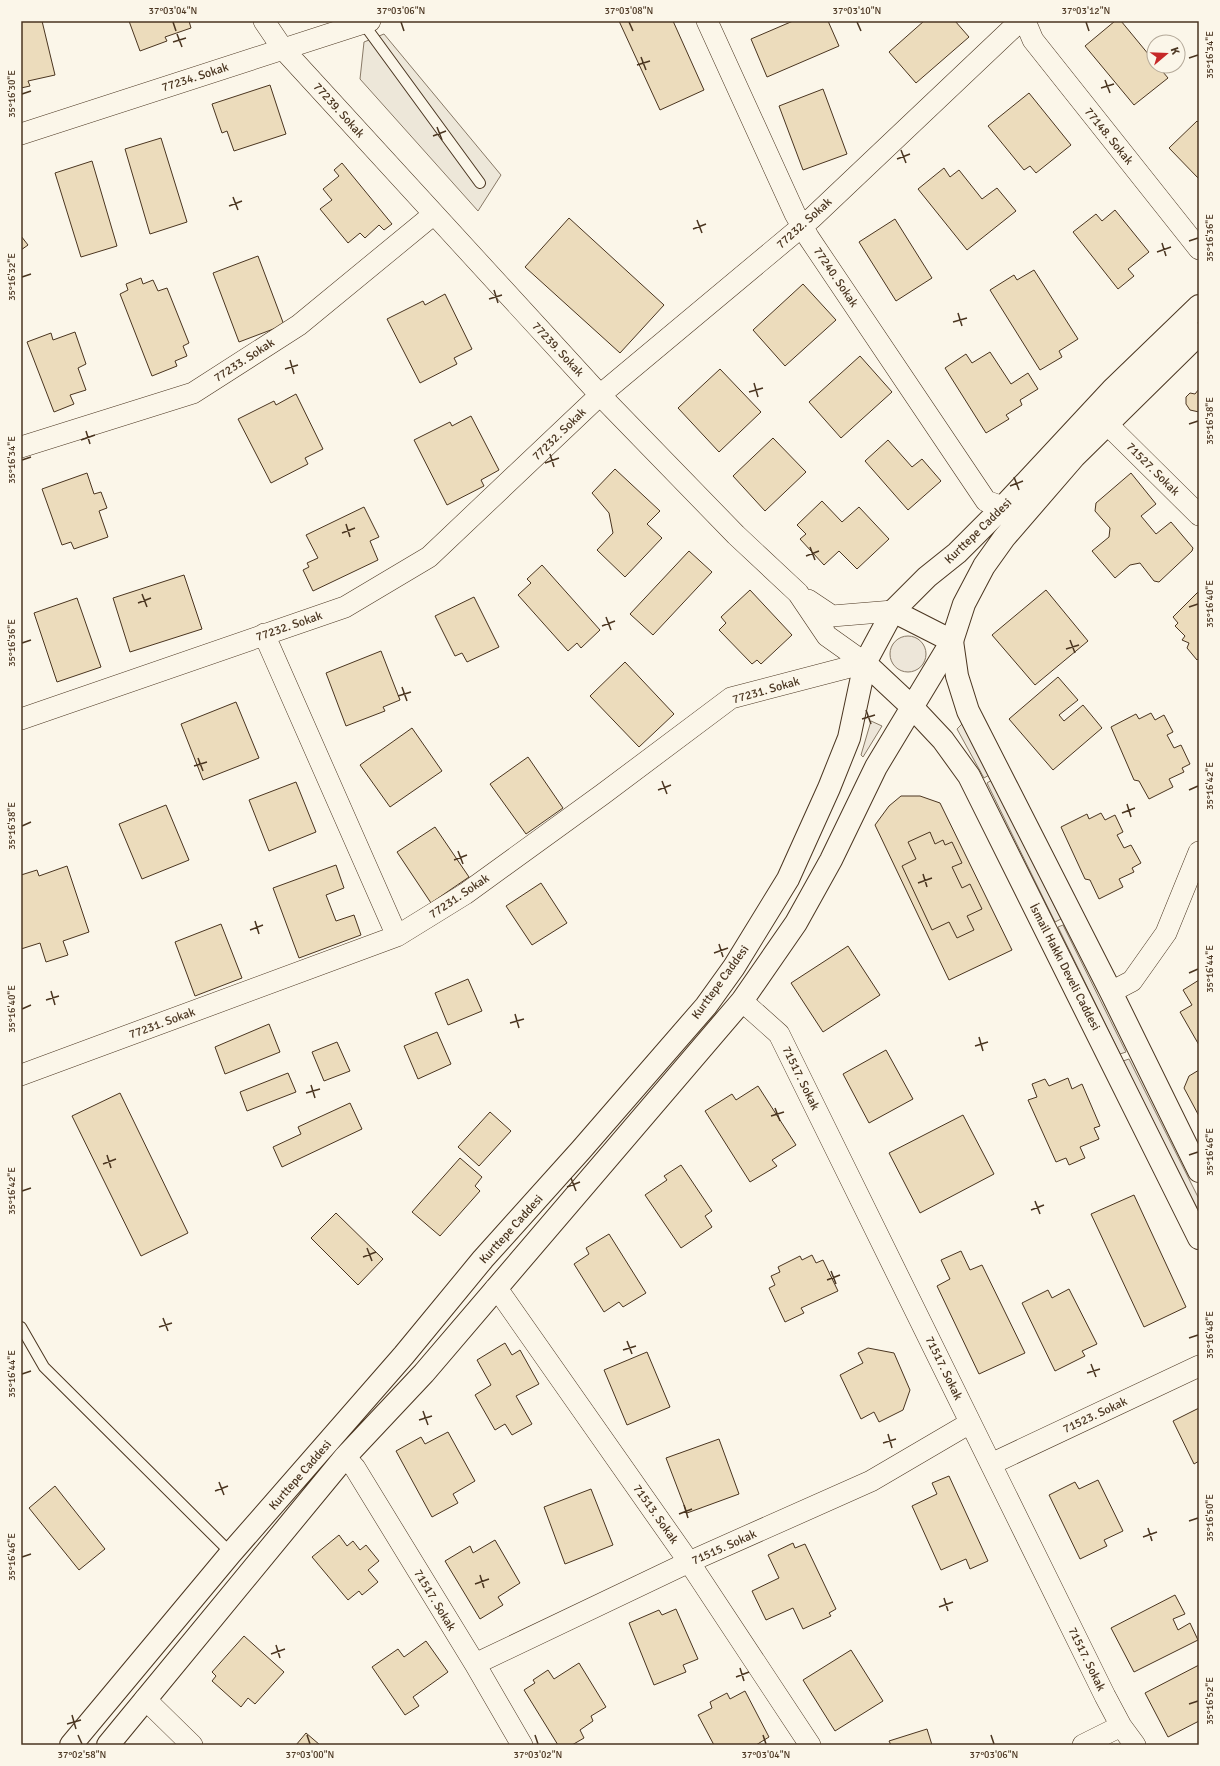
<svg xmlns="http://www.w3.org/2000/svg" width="1220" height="1766" font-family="Signika,sans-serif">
<rect width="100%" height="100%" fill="#fbf6e9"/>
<path fill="#ede6d9" stroke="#887966" d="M890 654a18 18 0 1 1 36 0a18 18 0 1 1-36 0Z
M 871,721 L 882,726 L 863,757 L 861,755 Z
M 963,723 L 989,775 L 984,778 L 957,729 Z
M 992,780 L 1061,919 L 1055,922 L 987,783 Z
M 1063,925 L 1126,1052 L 1120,1054 L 1058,927 Z
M 1129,1059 L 1199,1199 L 1199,1212 L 1123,1061 Z"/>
<path fill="#ede7d9" stroke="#887966" d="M 384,34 L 501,175 L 478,211 L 360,79 L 364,42 Z"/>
<path fill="#ecdcbc" stroke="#4a3520" d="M 26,21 L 42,21 L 55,75 L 28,81 L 30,86 L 21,88 L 21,22 Z
M 129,21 L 189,21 L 191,28 L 165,37 L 167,41 L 140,51 Z
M 619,21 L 673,21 L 704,90 L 660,110 Z
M 793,21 L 828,21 L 839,46 L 767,77 L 751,39 Z
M 924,21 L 955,21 L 969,37 L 916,83 L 889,52 Z
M 1115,21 L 1121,21 L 1154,61 L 1154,66 L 1158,66 L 1168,78 L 1134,105 L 1085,46 Z
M 270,85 L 286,134 L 234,151 L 227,131 L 222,133 L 212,104 Z
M 823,89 L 847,154 L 803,170 L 779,106 Z
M 1029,93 L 1071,145 L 1036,173 L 1030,166 L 1024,170 L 988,126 Z
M 1197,121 L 1199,123 L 1199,179 L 1169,148 Z
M 161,138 L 187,222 L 150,234 L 125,149 Z
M 92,161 L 117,246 L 81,257 L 55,173 Z
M 342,163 L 392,224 L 384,230 L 379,225 L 365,238 L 360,233 L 348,243 L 320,209 L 332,200 L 323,189 L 339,176 L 334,170 Z
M 944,168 L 950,177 L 959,170 L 982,199 L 997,188 L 1016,211 L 967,250 L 918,189 Z
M 1115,210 L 1149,252 L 1128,269 L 1134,276 L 1118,289 L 1073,232 L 1096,214 L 1102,221 Z
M 569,218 L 664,305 L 620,353 L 525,267 Z
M 895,219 L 932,278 L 896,301 L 859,242 Z
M 21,236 L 28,245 L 21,250 Z
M 258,256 L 284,325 L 239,342 L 213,273 Z
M 1034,270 L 1078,339 L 1059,351 L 1062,357 L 1040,370 L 990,290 L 1014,275 L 1017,280 Z
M 141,278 L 143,284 L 153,280 L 158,291 L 167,288 L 189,343 L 183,346 L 187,356 L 175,361 L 177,366 L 152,376 L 120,294 L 128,290 L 126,284 Z
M 803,284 L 836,320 L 785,366 L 753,330 Z
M 445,294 L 472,349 L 454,358 L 457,364 L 420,383 L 387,319 L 423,301 L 425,305 Z
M 75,332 L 86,364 L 78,368 L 86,390 L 70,395 L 74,404 L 54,412 L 27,342 L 51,333 L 53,340 Z
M 990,352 L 1011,384 L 1028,373 L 1038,389 L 1020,400 L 1022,405 L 1006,415 L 1009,419 L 986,433 L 945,368 L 966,354 L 972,363 Z
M 860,356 L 892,392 L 841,438 L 809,402 Z
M 720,369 L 761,412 L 719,452 L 678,408 Z
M 1199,389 L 1199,412 L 1190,410 L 1186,404 L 1186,397 L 1190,393 L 1195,394 Z
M 296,394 L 323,449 L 305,458 L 308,464 L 271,483 L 238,419 L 274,401 L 276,405 Z
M 471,416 L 499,470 L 481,480 L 484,486 L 447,505 L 414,440 L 450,422 L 452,426 Z
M 773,438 L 806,472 L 765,511 L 733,476 Z
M 888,440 L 912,467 L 922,459 L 941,481 L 908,510 L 865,461 Z
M 615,469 L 660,511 L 647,524 L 662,538 L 625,577 L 597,550 L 613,533 L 609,513 L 592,493 Z
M 87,473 L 94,494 L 101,492 L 107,508 L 99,511 L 108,537 L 74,549 L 71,542 L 62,545 L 42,489 Z
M 1131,473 L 1156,504 L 1141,516 L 1156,534 L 1171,522 L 1193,548 L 1192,551 L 1159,582 L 1154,581 L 1140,563 L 1130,565 L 1115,578 L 1092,551 L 1109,537 L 1110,528 L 1095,511 L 1096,503 Z
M 822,501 L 842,522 L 859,507 L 889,539 L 857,569 L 839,551 L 824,565 L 800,539 L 806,534 L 797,525 Z
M 364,507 L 379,537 L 370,541 L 378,560 L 313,591 L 303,570 L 309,567 L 307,563 L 318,558 L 306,535 Z
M 689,551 L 712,572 L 653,635 L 630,614 Z
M 542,565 L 600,630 L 581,648 L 577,643 L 568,651 L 518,595 L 531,583 L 527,579 Z
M 184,575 L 202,629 L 130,652 L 113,598 Z
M 750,590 L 792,635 L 761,664 L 757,660 L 752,664 L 719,630 L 726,623 L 721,617 Z
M 1046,590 L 1088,641 L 1035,685 L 992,635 Z
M 1199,591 L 1199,658 L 1197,660 L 1187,648 L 1189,643 L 1182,640 L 1185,636 L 1175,626 L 1178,623 L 1173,617 Z
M 474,597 L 499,647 L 467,662 L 462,653 L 455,656 L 435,616 Z
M 77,598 L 101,667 L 57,682 L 34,613 Z
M 381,651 L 400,700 L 383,707 L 385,711 L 346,726 L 326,673 Z
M 625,662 L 674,714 L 639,747 L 590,696 Z
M 1058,677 L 1078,700 L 1059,715 L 1064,721 L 1083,705 L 1102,728 L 1053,770 L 1009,719 Z
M 236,702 L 259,758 L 203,780 L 181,724 Z
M 1151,713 L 1155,720 L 1164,715 L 1173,732 L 1167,735 L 1174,748 L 1181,745 L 1190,764 L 1182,768 L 1184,772 L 1169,779 L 1173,787 L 1149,799 L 1139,781 L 1134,780 L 1111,727 L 1136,714 L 1139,719 Z
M 412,728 L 442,771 L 390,807 L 360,765 Z
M 528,757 L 563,808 L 526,834 L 490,784 Z
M 296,782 L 316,832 L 269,851 L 249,800 Z
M 901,796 L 920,796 L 940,803 L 1012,950 L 949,980 L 875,825 L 889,806 Z
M 166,805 L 189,860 L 142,879 L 119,824 Z
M 1101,813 L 1105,820 L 1115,815 L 1123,832 L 1117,835 L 1124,848 L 1131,845 L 1141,863 L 1132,868 L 1134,872 L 1119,879 L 1123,887 L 1099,899 L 1090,880 L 1085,879 L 1061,827 L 1087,814 L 1089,819 Z
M 435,827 L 469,877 L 431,903 L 397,852 Z
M 930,832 L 935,844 L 943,840 L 945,845 L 952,842 L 962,863 L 952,867 L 962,888 L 970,884 L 982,909 L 967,916 L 974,930 L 957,938 L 949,922 L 932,930 L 902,866 L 916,859 L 908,842 Z
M 336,865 L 344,888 L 326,895 L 336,921 L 354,915 L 361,935 L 299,958 L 273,888 Z
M 67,866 L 89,932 L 63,941 L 68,955 L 46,962 L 40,943 L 21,949 L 21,875 L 37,870 L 39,876 Z
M 541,883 L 567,923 L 532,945 L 506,906 Z
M 221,924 L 242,978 L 195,996 L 175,942 Z
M 848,946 L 880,995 L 823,1032 L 791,983 Z
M 468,979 L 482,1011 L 448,1025 L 435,993 Z
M 1199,980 L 1199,1045 L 1180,1012 L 1192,1005 L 1183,990 Z
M 269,1024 L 280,1052 L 225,1074 L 215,1047 Z
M 437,1032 L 451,1064 L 418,1079 L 404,1046 Z
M 337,1042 L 350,1071 L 324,1081 L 312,1052 Z
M 886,1050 L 913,1099 L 869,1123 L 843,1074 Z
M 1199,1070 L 1199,1116 L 1184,1088 L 1189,1076 Z
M 288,1073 L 296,1092 L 247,1111 L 240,1092 Z
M 1068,1078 L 1072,1089 L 1082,1084 L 1100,1126 L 1094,1128 L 1099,1139 L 1080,1147 L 1085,1158 L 1069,1165 L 1066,1158 L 1056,1162 L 1028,1100 L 1037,1097 L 1032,1084 L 1045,1079 L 1049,1086 Z
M 758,1086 L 796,1145 L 772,1160 L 777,1166 L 750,1182 L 705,1111 L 732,1094 L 736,1100 Z
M 120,1093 L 188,1233 L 141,1256 L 72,1116 Z
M 350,1103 L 362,1129 L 282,1167 L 273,1147 L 301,1134 L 298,1127 Z
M 490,1112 L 511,1131 L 479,1166 L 458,1147 Z
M 963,1115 L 994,1174 L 920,1213 L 889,1153 Z
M 460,1158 L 482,1177 L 475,1186 L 480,1191 L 440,1236 L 412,1212 Z
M 681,1165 L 712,1211 L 705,1216 L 712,1227 L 681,1248 L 645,1195 L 667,1180 L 664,1176 Z
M 1134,1195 L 1186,1307 L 1144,1327 L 1091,1214 Z
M 336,1213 L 383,1259 L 358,1285 L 311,1238 Z
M 609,1234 L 646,1293 L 623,1307 L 619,1302 L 604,1312 L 574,1264 L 589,1254 L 586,1248 Z
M 961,1251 L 970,1270 L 982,1265 L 1025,1353 L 979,1374 L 937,1286 L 950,1279 L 941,1260 Z
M 812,1255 L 816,1263 L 823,1260 L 838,1291 L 801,1308 L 804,1313 L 785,1322 L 769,1288 L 775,1285 L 771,1276 L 780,1272 L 778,1267 L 800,1256 L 802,1260 Z
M 1069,1289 L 1097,1344 L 1082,1351 L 1085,1356 L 1055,1371 L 1022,1303 L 1048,1290 L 1052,1298 Z
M 505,1343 L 512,1355 L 520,1350 L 539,1384 L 516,1396 L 532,1424 L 512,1435 L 505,1424 L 495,1430 L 475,1395 L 491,1385 L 477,1360 Z
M 868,1348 L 894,1353 L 910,1390 L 903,1410 L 879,1422 L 874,1412 L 861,1419 L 840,1375 L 863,1363 L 858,1353 Z
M 647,1352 L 670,1407 L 627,1425 L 604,1370 Z
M 1199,1408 L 1199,1461 L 1194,1464 L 1173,1421 Z
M 448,1432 L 475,1481 L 453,1494 L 458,1503 L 432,1517 L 396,1451 L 421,1437 L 425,1444 Z
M 719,1439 L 739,1494 L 687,1513 L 666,1458 Z
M 949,1476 L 988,1561 L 970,1569 L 966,1559 L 941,1570 L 912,1506 L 937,1494 L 932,1483 Z
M 1098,1480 L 1123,1531 L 1104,1540 L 1107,1546 L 1080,1559 L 1049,1495 L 1075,1482 L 1079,1489 Z
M 55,1486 L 105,1549 L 79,1570 L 29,1508 Z
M 591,1489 L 613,1545 L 565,1564 L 544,1507 Z
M 339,1535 L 347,1546 L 353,1541 L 360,1550 L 366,1545 L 379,1561 L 368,1570 L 378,1582 L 362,1595 L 359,1591 L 348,1600 L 312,1557 Z
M 495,1540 L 520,1583 L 498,1597 L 503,1605 L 480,1619 L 445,1561 L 470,1546 L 473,1553 Z
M 793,1543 L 795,1548 L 805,1544 L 836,1609 L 829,1613 L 831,1616 L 803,1629 L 793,1608 L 766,1620 L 752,1591 L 779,1578 L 768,1555 Z
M 1175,1595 L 1185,1614 L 1173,1619 L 1178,1630 L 1190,1623 L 1198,1640 L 1134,1672 L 1111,1628 Z
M 676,1609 L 698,1659 L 683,1665 L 686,1672 L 654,1685 L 629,1623 L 659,1610 L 662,1615 Z
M 244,1636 L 284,1672 L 255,1704 L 248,1698 L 241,1707 L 212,1681 L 216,1676 L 212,1672 Z
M 426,1641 L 448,1672 L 413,1697 L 419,1706 L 405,1715 L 372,1667 L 398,1649 L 404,1657 Z
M 851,1650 L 883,1701 L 835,1731 L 803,1680 Z
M 579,1663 L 606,1707 L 591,1716 L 593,1721 L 580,1730 L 584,1738 L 572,1745 L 558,1745 L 524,1690 L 535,1683 L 533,1680 L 548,1670 L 554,1679 Z
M 1199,1665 L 1199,1721 L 1168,1737 L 1145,1693 Z
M 745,1691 L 769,1737 L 756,1745 L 714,1745 L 698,1715 L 712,1708 L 710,1702 L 727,1693 L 730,1699 Z
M 927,1729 L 932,1745 L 891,1745 L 889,1741 Z
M 306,1733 L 320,1745 L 296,1745 Z"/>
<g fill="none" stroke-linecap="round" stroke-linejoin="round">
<g stroke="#4a3520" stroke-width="12">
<path id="service" d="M 363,23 L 480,183
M 21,1327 L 44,1367 L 231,1553"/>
</g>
<g stroke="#4a3520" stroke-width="22">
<path id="minor" d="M 264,21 L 283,49 L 600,395 L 736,535 L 798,593 L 827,636 L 865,663
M 707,21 L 795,214 L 809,238 L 986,501 L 1003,507
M 1025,21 L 1033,40 L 1199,249
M 21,134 L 370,21
M 1107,424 L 1199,515
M 21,447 L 193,393 L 299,325 L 434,214
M 808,600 L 832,616 L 893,611
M 264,634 L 397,936
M 21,719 L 345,607 L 429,557 L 600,395 L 812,218 L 1020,21
M 1111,992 L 1132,981 L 1166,933 L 1199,852
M 742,1001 L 779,1034 L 1105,1696 L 1121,1726 L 1135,1745
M 21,1075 L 397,936 L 465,894 L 603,794 L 731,698 L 865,663
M 495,1289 L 503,1297 L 689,1562 L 810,1745
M 345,1457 L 355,1468 L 475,1664 L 522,1745
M 991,1464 L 1199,1366
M 475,1664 L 689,1562 L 871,1481 L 970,1423
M 145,1699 L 192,1745
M 1083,1745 L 1121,1726"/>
</g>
<g stroke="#4a3520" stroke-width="24">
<path id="tertiary" d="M 952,641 L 957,676 L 968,711 L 1111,992 L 1199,1171
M 912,707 L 943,740 L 969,776 L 1199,1238"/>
</g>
<g stroke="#4a3520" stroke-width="24">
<path id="secondary" d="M 893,611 L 952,641
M 865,663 L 912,707
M 71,1745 L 231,1553 L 404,1355 L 483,1259 L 581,1150 L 706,1006 L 734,967 L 788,879 L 829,788 L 849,738 L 865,663 L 893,611 L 927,577 L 957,553 L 1003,507 L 1112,390 L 1199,306
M 108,1745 L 345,1457 L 424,1373 L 742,1001 L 796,923 L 831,860 L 876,767 L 952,641 L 964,604 L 984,566 L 1004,538 L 1074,457 L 1199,334"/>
</g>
<use href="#service" stroke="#fbf6e9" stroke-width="10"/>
<use href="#minor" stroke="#fbf6e9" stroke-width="21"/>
<use href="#tertiary" stroke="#fbf6e9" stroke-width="22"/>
<use href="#secondary" stroke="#fbf6e9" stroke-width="22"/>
</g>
<path fill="none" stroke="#4a3520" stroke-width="1.5" d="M 173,22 L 176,31M 401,22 L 404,31M 629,22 L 633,31M 857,22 L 861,31M 1086,22 L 1089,31M 177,34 L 182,47M 173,42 L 186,38M 641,57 L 646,70M 1189,58 L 1198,55M 637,65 L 650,61M 1105,80 L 1110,93M 1101,88 L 1114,84M 22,94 L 31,91M 437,127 L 442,140M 433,136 L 446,131M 901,150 L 906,163M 897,159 L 910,154M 233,197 L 238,210M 229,206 L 242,201M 697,220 L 702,233M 693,229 L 706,224M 1189,241 L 1198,238M 1162,243 L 1166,256M 1157,252 L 1171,247M 22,277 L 31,274M 494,290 L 498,303M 489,299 L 502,295M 958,313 L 962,326M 953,322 L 967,318M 290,360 L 294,374M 285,369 L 298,365M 754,383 L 758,397M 749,392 L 763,388M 1189,424 L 1198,421M 86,431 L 90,444M 81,440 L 95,435M 550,454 L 554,467M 22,460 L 31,457M 545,463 L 559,458M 1014,477 L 1019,490M 1010,486 L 1023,481M 346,524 L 350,537M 342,533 L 355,528M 810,547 L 815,560M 806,556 L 819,551M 142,594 L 147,607M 138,603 L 151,598M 1189,607 L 1198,604M 606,617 L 611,630M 602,626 L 615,621M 1070,640 L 1075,653M 22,643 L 31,640M 1066,649 L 1079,645M 402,687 L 407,701M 398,696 L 411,692M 866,710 L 871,724M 862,719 L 875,715M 198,758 L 203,771M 194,766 L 207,762M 662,781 L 667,794M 658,790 L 671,785M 1189,790 L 1198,786M 1127,804 L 1131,817M 1122,813 L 1135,808M 22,826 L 31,822M 458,851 L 463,864M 454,860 L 467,855M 923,874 L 927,887M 918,883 L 932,878M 255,921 L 259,934M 250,930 L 263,925M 719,944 L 723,957M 714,953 L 728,948M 1189,973 L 1198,969M 51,991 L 55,1005M 46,1000 L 59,996M 22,1009 L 31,1005M 515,1014 L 519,1028M 510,1023 L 524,1019M 979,1037 L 983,1051M 975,1046 L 988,1042M 311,1085 L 315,1098M 306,1093 L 320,1089M 775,1108 L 780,1121M 771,1116 L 784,1112M 107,1155 L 111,1168M 1189,1155 L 1198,1152M 103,1164 L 116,1159M 571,1178 L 576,1191M 567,1187 L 580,1182M 22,1191 L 31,1188M 1035,1201 L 1040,1214M 1031,1210 L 1044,1205M 367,1248 L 372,1261M 363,1257 L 376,1252M 831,1271 L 836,1284M 827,1280 L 840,1275M 163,1318 L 168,1331M 159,1327 L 172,1323M 1189,1338 L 1198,1335M 627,1341 L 632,1354M 623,1350 L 636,1346M 1091,1364 L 1096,1377M 1087,1373 L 1100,1369M 22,1374 L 31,1371M 423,1411 L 428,1425M 419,1420 L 432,1416M 888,1434 L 892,1448M 883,1443 L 896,1439M 219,1482 L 224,1495M 215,1491 L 228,1486M 684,1505 L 688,1518M 679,1514 L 692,1509M 1189,1521 L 1198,1518M 1148,1528 L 1152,1541M 1143,1537 L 1157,1532M 22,1557 L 31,1554M 480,1575 L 484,1588M 475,1584 L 489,1579M 944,1598 L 948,1611M 939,1607 L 953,1602M 276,1645 L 280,1658M 271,1654 L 285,1649M 740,1668 L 744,1681M 736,1677 L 749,1672M 1189,1704 L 1198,1701M 72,1715 L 76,1729M 67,1724 L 81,1720M 78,1735 L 82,1744M 307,1735 L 310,1744M 535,1735 L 538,1744M 763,1735 L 766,1744M 991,1735 L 994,1744"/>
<g text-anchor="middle" stroke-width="3" stroke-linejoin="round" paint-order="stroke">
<g font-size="12" fill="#4a3520" stroke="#fbf6e9">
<text transform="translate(195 77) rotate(-18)" y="4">77234. Sokak</text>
<text transform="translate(339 110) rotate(48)" y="4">77239. Sokak</text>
<text transform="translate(1109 136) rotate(51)" y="4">77148. Sokak</text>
<text transform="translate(804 223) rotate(-42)" y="4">77232. Sokak</text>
<text transform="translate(836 277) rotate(56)" y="4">77240. Sokak</text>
<text transform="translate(558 349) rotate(47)" y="4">77239. Sokak</text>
<text transform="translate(244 360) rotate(-33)" y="4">77233. Sokak</text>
<text transform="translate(559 434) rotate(-44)" y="4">77232. Sokak</text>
<text transform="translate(1153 469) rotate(45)" y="4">71527. Sokak</text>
<text transform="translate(978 531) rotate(-44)" y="4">Kurttepe Caddesi</text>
<text transform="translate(289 626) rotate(-19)" y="4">77232. Sokak</text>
<text transform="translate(766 690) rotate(-16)" y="4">77231. Sokak</text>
<text transform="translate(459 896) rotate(-34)" y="4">77231. Sokak</text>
<text transform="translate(1065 967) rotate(63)" y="4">İsmail Hakkı Develi Caddesi</text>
<text transform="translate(720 982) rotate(-54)" y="4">Kurttepe Caddesi</text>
<text transform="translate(162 1023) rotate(-20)" y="4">77231. Sokak</text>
<text transform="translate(801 1078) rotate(64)" y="4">71517. Sokak</text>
<text transform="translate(511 1229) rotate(-48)" y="4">Kurttepe Caddesi</text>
<text transform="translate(944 1368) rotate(64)" y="4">71517. Sokak</text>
<text transform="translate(1095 1415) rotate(-25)" y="4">71523. Sokak</text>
<text transform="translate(300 1475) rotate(-49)" y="4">Kurttepe Caddesi</text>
<text transform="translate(656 1514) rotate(55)" y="4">71513. Sokak</text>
<text transform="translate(724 1547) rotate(-24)" y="4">71515. Sokak</text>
<text transform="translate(435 1600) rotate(59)" y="4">71517. Sokak</text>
<text transform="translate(1087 1659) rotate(64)" y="4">71517. Sokak</text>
</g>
</g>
<rect width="1220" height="1766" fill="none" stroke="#fbf6e9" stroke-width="44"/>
<g transform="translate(1166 54) rotate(71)"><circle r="19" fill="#fbf6e9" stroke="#b4a999"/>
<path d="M0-3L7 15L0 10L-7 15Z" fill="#c62828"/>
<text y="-6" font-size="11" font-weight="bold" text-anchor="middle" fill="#4a3520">K</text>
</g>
<rect x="22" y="22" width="1176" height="1722" fill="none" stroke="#4a3520" stroke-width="1.5"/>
<g font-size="10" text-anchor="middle" fill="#4a3520">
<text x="173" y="14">37°03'04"N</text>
<text x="401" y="14">37°03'06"N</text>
<text x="629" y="14">37°03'08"N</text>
<text x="857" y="14">37°03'10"N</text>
<text x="1086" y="14">37°03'12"N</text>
<text transform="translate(1209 55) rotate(-90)" y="4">35°16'34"E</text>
<text transform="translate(11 94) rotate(-90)" y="4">35°16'30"E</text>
<text transform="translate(1209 238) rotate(-90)" y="4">35°16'36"E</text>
<text transform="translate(11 277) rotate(-90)" y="4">35°16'32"E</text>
<text transform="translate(1209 421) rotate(-90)" y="4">35°16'38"E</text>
<text transform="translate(11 460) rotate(-90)" y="4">35°16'34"E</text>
<text transform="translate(1209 604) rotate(-90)" y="4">35°16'40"E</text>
<text transform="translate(11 643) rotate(-90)" y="4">35°16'36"E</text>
<text transform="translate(1209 786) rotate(-90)" y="4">35°16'42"E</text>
<text transform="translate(11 826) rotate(-90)" y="4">35°16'38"E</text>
<text transform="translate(1209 969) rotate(-90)" y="4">35°16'44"E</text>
<text transform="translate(11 1009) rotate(-90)" y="4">35°16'40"E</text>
<text transform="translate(1209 1152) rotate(-90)" y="4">35°16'46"E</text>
<text transform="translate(11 1191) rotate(-90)" y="4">35°16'42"E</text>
<text transform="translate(1209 1335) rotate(-90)" y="4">35°16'48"E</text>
<text transform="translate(11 1374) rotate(-90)" y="4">35°16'44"E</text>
<text transform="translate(1209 1518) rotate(-90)" y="4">35°16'50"E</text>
<text transform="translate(11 1557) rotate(-90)" y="4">35°16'46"E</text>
<text transform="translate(1209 1701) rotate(-90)" y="4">35°16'52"E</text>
<text x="82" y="1758">37°02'58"N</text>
<text x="310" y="1758">37°03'00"N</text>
<text x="538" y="1758">37°03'02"N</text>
<text x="766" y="1758">37°03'04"N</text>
<text x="994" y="1758">37°03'06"N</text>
</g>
</svg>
